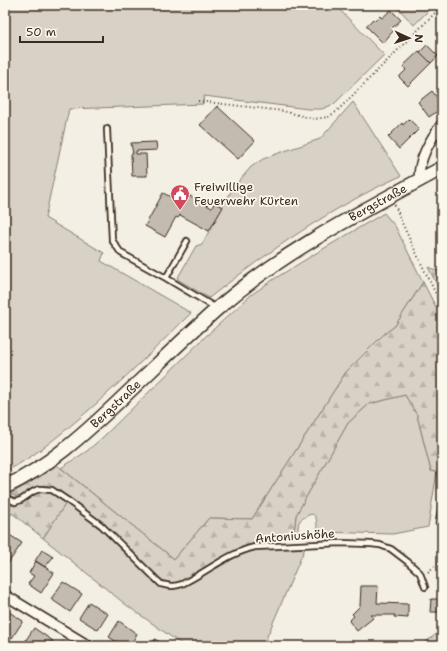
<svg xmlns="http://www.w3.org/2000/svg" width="447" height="651" font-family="'Shantell Sans',sans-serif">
<defs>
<pattern id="forest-firs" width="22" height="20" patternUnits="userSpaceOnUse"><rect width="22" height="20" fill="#d8d1c6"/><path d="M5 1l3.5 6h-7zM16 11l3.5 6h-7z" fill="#bab4aa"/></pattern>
</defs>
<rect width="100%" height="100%" fill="#f3efe4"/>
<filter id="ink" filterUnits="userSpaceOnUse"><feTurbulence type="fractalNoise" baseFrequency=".025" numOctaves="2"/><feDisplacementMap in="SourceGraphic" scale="8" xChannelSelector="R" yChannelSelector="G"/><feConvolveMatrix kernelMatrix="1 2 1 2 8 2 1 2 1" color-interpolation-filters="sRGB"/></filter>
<g filter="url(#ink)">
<path fill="#d8d1c6" stroke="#8a7e72" d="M 5,5 L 344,5 L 340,10 L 384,55 L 334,104 L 322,109 L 308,109 L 204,96 L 203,104 L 69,109 L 45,218 L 104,253 L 101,261 L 191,313 C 160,344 128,375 96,404 C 67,429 39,454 5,472 Z
M 395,5 L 434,5 L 414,25 Z
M 353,102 L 401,176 C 332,207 269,251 209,298 L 177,279 L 196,246 L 202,244 L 233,188 L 251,167 L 263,159 L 279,153 L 320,139 Z
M 384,213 L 395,226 L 423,282 L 395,326 L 383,335 L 346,372 L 252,519 L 209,518 L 174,559 L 61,468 L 87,451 L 103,437 L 206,336 L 251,295 L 274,279 L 318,252 Z
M 405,395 L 417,415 L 431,471 L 437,472 L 428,527 L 393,534 L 317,532 C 317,525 318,509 307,516 C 304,518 300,519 299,522 C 298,525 298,529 298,532 L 294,532 L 296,515 L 348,423 L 369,404 Z
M 66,503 L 99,528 L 152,580 C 162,588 171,592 184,586 C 204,575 224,559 246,552 C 264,546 285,548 305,548 L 263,646 L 184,646 L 125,604 L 43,538 Z
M 442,630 L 442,646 L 420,646 Z"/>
<path fill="url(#forest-firs)" stroke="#8a7e72" d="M 428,267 L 442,273 L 442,295 Z
M 423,282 L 442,319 L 442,473 L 431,471 L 417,415 L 405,395 L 369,404 L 348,423 L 296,515 L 294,532 L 243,547 L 222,557 L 181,581 L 174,584 L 168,583 L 156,576 L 102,523 L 60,491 L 52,487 L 44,485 L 34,487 L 20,497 L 17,497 L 11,494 L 57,465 L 174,559 L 209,518 L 252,519 L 346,372 L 383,335 L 395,326 Z
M 39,492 L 50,493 L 66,503 L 43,538 L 12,513 L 11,515 L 5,510 L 5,504 L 15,506 Z"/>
<path fill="#c3bbb0" stroke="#3b2a1e" d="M 391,10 L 401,20 L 392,28 L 394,30 L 383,43 L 366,26 L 373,19 L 375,21 L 380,16 L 382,18 Z
M 427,45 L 438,56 L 431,63 L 420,52 Z
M 419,51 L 431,63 L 408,86 L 399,77 L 406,70 L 403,66 Z
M 432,91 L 442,104 L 442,108 L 429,117 L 418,102 Z
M 217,106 L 255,141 L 238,159 L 200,125 Z
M 409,119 L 419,129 L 399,149 L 388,137 L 402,123 L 403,125 Z
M 156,142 L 157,150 L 136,151 L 136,154 L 146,154 L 147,176 L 132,176 L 131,154 L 133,154 L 131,143 Z
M 163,193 L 177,200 L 180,194 L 189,198 L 190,196 L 212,208 L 214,203 L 223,207 L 209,231 L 180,215 L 178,218 L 176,217 L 165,237 L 145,226 Z
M 442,483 L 442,525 L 435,524 Z
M 5,532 L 22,543 L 5,568 Z
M 42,550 L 53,557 L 45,567 L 35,561 Z
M 36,561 L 54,573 L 41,593 L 28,584 L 34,576 L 29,573 Z
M 63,582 L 82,594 L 70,612 L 51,599 Z
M 361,586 L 378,586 L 377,603 L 408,604 L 408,618 L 394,617 L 395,615 L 371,615 L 373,618 L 357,631 L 349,621 L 354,616 L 352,614 L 360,606 Z
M 431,599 L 442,599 L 442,612 L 430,612 Z
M 89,602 L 108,614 L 98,630 L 79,618 Z
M 6,610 L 23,621 L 12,638 L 5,633 L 7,629 L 5,628 Z
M 119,621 L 137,634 L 130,646 L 123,646 L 109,637 Z
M 34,628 L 53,641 L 50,646 L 22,646 Z
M 155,639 L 165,646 L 151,646 Z"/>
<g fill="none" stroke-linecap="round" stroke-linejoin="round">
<g stroke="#3b2a1e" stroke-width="8">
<path id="lane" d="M 107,129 L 112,240 L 121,253 L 166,278
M 187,241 L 166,278 L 216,308
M 5,497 L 15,502 L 21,500 L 34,491 L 40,489 L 52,490 L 67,500 L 101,525 L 161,584 C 169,586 174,587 182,584 C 207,572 228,553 255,547 L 341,543 L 371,544 L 380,545 L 391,549 L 408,562 L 420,573 L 425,587"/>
</g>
<g stroke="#3b2a1e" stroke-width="12">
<path id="street" d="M 420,181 C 416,163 431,138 442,124
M 5,595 L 89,646"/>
</g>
<g stroke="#3b2a1e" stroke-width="16">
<g id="secondary">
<path id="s1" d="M 5,487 C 48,467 83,435 118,402 C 151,371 183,339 217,309 C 284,250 365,210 442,168"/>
</g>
</g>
<path stroke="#3b2a1e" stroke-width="2" stroke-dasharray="1 3" stroke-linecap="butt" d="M 198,101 L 283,111 L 314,119 L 328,117 L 336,112 L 442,6
M 395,205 L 402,223 L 442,307
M 428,572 L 442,560
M 60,646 L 64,641"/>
<use href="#lane" stroke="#fbf7ec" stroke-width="4.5"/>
<use href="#street" stroke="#fbf7ec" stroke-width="9"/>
<use href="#secondary" stroke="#fbf7ec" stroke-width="13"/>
</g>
</g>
<defs>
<g id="civic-pin" transform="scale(1)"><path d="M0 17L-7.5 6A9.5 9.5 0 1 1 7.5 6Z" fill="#d1495b" stroke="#fbf7ec"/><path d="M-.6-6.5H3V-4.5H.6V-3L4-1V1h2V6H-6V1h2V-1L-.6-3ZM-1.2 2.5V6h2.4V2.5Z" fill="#fff"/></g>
</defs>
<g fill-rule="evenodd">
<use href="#civic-pin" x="180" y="194"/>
</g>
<g text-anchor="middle" stroke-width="3.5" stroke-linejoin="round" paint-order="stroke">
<g font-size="12" fill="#3b2a1e" stroke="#fbf7ec" text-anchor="start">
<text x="194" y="191">Freiwillige<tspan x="194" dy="14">Feuerwehr Kürten</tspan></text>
</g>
<g font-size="12" fill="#3b2a1e" stroke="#fbf7ec">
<text dy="4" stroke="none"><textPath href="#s1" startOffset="471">Bergstraße</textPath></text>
<text dy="4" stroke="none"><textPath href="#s1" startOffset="139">Bergstraße</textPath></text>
<text transform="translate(295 536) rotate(-4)" y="4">Antoniushöhe</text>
</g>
</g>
<rect width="447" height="651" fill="none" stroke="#fbf7ec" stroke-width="20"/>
<rect x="10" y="10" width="427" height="631" fill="none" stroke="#3b2a1e" stroke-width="1.5" filter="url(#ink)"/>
<g transform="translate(409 38) rotate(93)" stroke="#fbf7ec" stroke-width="3" paint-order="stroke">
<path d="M0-3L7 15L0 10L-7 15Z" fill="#3b2a1e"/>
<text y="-6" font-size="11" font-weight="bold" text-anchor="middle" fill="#3b2a1e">N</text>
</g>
<path d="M20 36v6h83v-6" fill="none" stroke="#3b2a1e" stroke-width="2"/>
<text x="26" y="36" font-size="12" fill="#3b2a1e" stroke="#fbf7ec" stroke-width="3" paint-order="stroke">50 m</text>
</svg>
